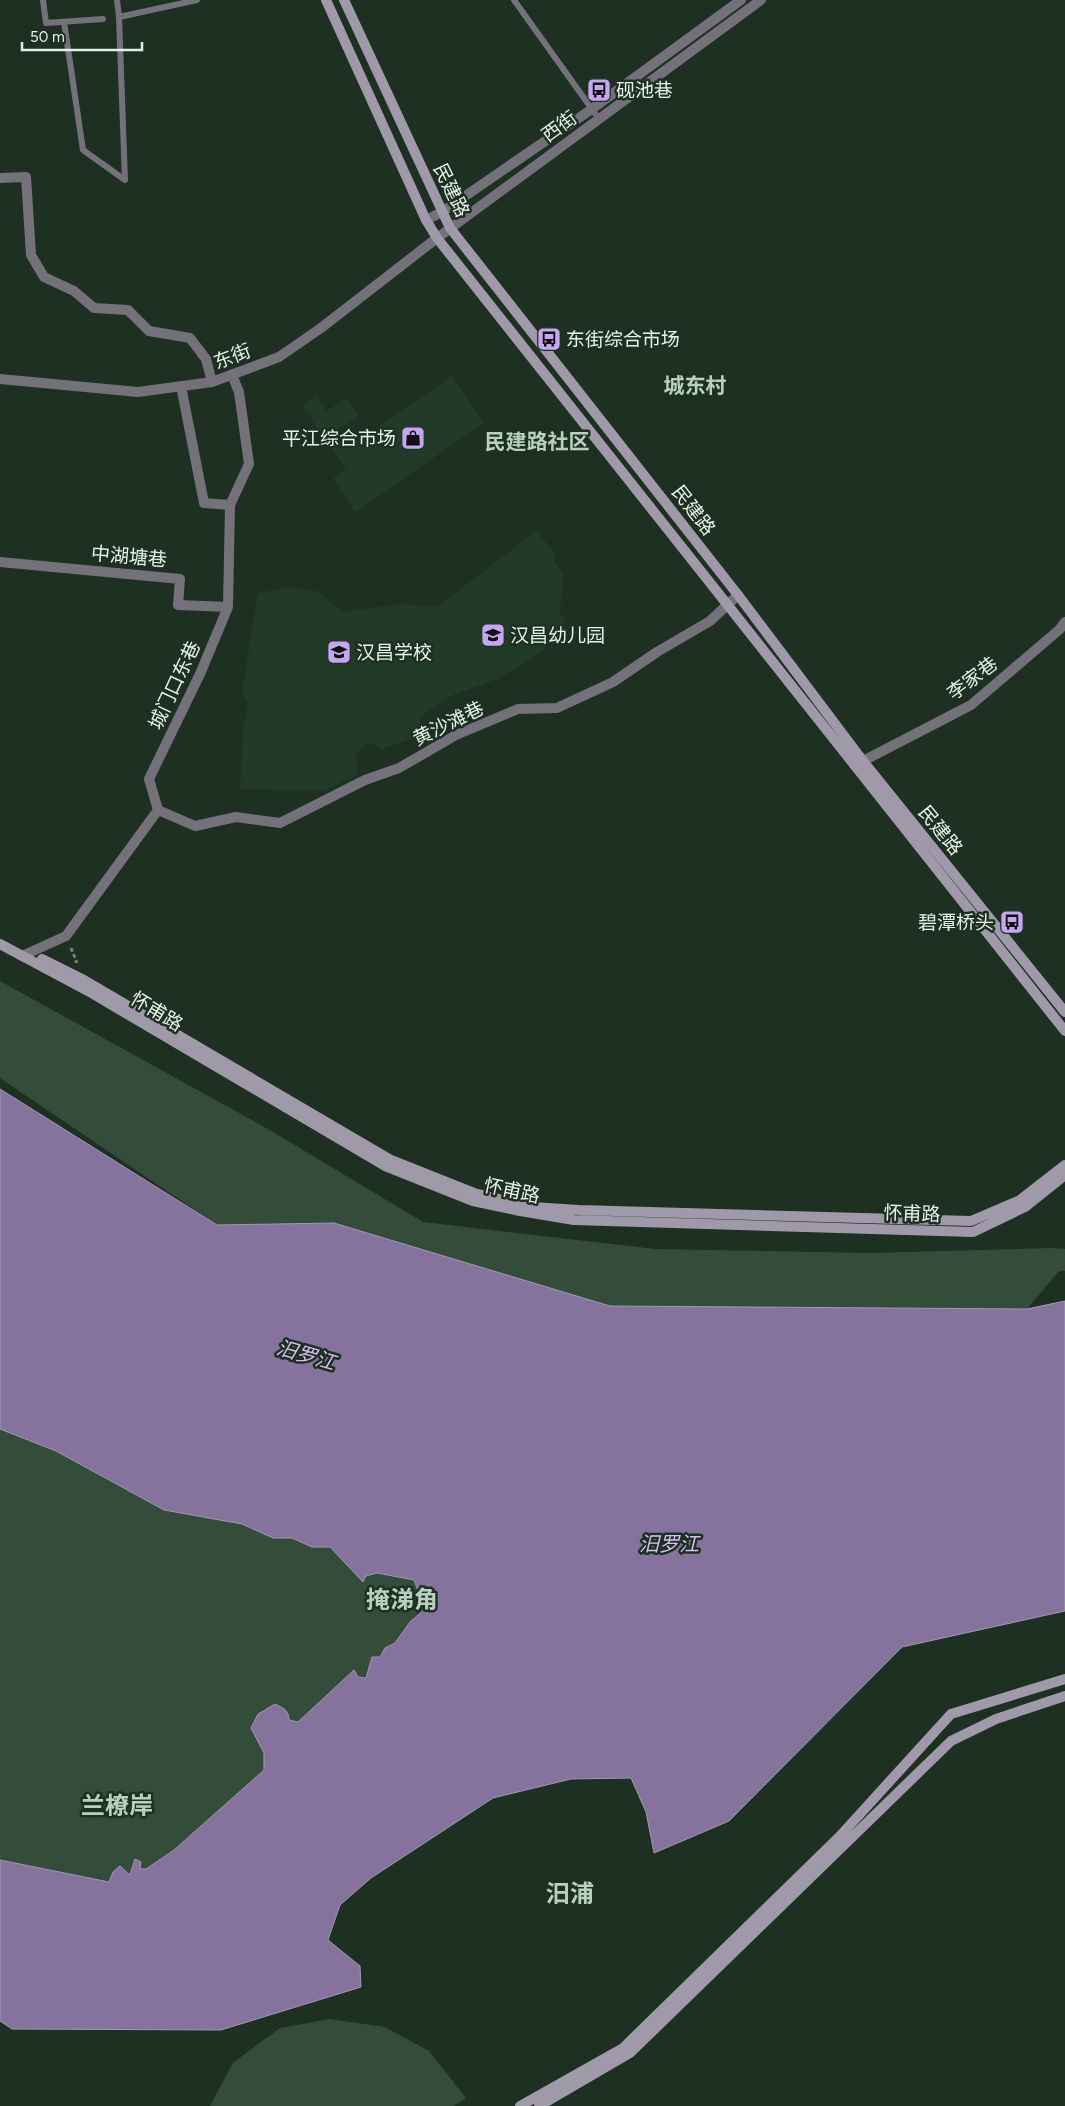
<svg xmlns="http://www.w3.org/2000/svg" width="1065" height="2106" font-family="Figtree,'Noto Sans SC',sans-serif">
<rect width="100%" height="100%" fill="#1d3022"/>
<path fill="#223b29" d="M 452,376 L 484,423 L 355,512 L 333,479 L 346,470 L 302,405 L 316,396 L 327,411 L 347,398 L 359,415 L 339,429 L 351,446 Z
M 536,531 L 554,552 L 555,563 L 564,575 L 560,614 L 566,621 L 544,650 L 498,679 L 455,694 L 420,717 L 420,736 L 382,749 L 367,742 L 356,755 L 358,774 L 324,791 L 240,789 L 243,732 L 248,703 L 242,692 L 258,593 L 290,587 L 317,591 L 343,612 L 400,604 L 437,607 Z"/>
<path fill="#344d3a" d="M 0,981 L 268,1129 L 423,1222 L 655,1249 L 870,1253 L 1051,1248 L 1065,1249 L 1065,1271 L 1059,1271 L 1027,1309 L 610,1306 L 334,1223 L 217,1225 L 0,1078 Z
M 0,1429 L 56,1451 L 164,1510 L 242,1524 L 273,1538 L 292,1538 L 312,1547 L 330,1547 L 363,1582 L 366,1576 L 377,1573 L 414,1580 L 425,1609 L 410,1622 L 395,1643 L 385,1648 C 379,1659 368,1666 366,1678 L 358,1677 L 354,1670 L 298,1722 L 289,1720 L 264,1709 L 258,1714 L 251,1728 L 264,1753 L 264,1770 L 174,1850 L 146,1869 L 133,1869 L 129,1875 L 113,1873 L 109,1882 L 0,1860 Z
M 330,2019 L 385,2027 L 429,2051 L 466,2098 L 454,2106 L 210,2106 L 233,2063 L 280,2028 Z"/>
<path fill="#85739e" stroke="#a298b4" d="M 0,1089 L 217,1225 L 334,1223 L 610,1306 L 1027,1309 L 1065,1301 L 1065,1611 L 902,1647 L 729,1821 L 654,1853 L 646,1812 L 631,1778 L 571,1779 L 493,1798 L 371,1878 L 340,1905 L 328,1940 L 360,1966 L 361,1987 L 221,2030 L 12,2029 L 0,2021 L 0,1860 L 109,1882 L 113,1872 L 120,1866 L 130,1875 L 135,1859 L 141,1862 L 140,1869 L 146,1869 L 174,1850 L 264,1770 L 264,1753 L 251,1728 L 258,1714 L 275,1704 C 283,1708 289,1710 289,1720 L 298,1722 L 354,1670 L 358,1677 L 366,1678 L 372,1657 L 380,1657 L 385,1648 L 395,1643 L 410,1622 L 425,1609 L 414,1580 L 377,1573 L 366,1576 L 363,1582 L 330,1547 L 312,1547 L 292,1538 L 273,1538 L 242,1524 L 164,1510 L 56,1451 L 0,1429 Z"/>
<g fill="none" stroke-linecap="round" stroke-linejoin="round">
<path stroke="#728276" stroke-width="3" stroke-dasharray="4 2.5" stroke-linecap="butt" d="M 71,948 L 77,963"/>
<path stroke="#75717b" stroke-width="6" d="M 43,0 L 46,23 L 103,19
M 117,0 L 119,17 L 197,0
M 514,0 L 599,119
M 64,22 L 83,150 L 125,180 L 119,17"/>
<path stroke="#75717b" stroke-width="10" d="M 0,178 L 26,177 L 31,255 L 44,277 L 74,291 L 94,308 L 128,310 L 149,331 L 190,338 L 206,359 L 212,382
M 0,379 L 138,392 L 212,382 L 279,357 L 321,328 L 437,238
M 181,386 L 204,503 L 230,505
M 0,562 L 180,579 L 178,605 L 228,607
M 863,761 L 971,705 L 1060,629 L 1065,622
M 158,810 L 195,826 L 236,817 L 280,823 L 365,780 L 399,768 L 456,735 L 518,709 L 557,708 L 613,682 L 657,652 L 710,621 L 738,595
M 22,956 L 66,936 L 158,810 L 149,779 L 200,674 L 228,607 L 230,505 L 249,464 L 239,392 L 232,375"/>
<path stroke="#75717b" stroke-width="10" d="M 426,220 L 442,212 L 589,111 L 741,0
M 437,238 L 761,0"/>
<path stroke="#9f99a9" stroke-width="10" d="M 326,0 L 426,220 L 437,238 L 1065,1031
M 344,0 L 450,228 L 738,595 L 863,761 L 1065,1012
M 0,944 L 88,991 L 385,1166 L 473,1201 L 520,1211 L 574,1220 L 973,1232 L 1025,1207 L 1065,1175
M 42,959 L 84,980 L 391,1160 L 474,1193 L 532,1207 L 579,1210 L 971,1221 L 1020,1200 L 1065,1165
M 520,2106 L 623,2048 L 840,1836 L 951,1714 L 1065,1679
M 539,2106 L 630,2053 L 951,1741 L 996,1719 L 1065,1696"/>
</g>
<defs>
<g id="bus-square" transform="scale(1.25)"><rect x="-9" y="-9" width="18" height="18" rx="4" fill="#c6a6f0" stroke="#1d3022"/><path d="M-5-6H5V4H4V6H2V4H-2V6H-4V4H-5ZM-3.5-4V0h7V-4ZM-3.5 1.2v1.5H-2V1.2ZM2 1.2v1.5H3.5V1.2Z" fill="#111"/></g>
<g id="shop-square" transform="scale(1.25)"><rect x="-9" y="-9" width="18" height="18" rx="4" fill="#c6a6f0" stroke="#1d3022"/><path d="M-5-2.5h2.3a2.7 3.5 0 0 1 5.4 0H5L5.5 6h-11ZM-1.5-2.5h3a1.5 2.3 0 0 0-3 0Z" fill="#111"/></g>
<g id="school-square" transform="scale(1.25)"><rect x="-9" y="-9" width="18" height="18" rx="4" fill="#c6a6f0" stroke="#1d3022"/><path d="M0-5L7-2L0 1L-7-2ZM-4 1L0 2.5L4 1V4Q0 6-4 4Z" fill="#111"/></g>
</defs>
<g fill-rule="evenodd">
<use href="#bus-square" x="599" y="90"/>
<use href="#bus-square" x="549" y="339"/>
<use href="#shop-square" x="413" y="438"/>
<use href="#school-square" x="493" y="635"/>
<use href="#school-square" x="339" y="652"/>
<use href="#bus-square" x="1012" y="922"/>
</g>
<g text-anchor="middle" stroke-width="5" stroke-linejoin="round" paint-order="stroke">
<g font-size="19" fill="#e5f0e7" stroke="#1d3022" text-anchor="start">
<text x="616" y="97">砚池巷</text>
<text x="566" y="346">东街综合市场</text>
<text x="396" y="445" text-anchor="end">平江综合市场</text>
<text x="510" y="642">汉昌幼儿园</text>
<text x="356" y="659">汉昌学校</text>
<text x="994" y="929" text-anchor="end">碧潭桥头</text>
</g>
<g font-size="19" fill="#e5f0e7" stroke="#1d3022">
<text transform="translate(559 126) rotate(-36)" y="7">西街</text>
<text transform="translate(452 190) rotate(64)" y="7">民建路</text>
<text transform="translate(232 356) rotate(-21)" y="7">东街</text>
<text transform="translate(694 510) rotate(52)" y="7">民建路</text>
<text transform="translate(129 556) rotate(5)" y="7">中湖塘巷</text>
<text transform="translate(972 678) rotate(-37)" y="7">李家巷</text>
<text transform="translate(174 685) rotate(-65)" y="7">城门口东巷</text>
<text transform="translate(448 723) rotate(-26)" y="7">黄沙滩巷</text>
<text transform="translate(941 830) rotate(51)" y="7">民建路</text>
<text transform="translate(157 1011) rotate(31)" y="7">怀甫路</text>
<text transform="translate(512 1190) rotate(12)" y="7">怀甫路</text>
<text transform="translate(912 1213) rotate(2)" y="7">怀甫路</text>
</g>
<g font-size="20" font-style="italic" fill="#d6c0f6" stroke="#1d3022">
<text transform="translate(306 1355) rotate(16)" y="7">汨罗江</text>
<text x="669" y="1551">汨罗江</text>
</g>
<g font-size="21" font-weight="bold" fill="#b9d0be" stroke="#1d3022">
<text x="695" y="393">城东村</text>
<text x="537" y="449">民建路社区</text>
</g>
<g font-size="24" font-weight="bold" fill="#b9d0be" stroke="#1d3022">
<text x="402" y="1608">掩涕角</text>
<text x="117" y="1814">兰橑岸</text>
<text x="570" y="1902">汨浦</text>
</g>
</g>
<path d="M22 42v8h120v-8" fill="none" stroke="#e5f0e7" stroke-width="2.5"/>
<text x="30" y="42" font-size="15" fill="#e5f0e7" stroke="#1d3022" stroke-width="4" paint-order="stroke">50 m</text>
</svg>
